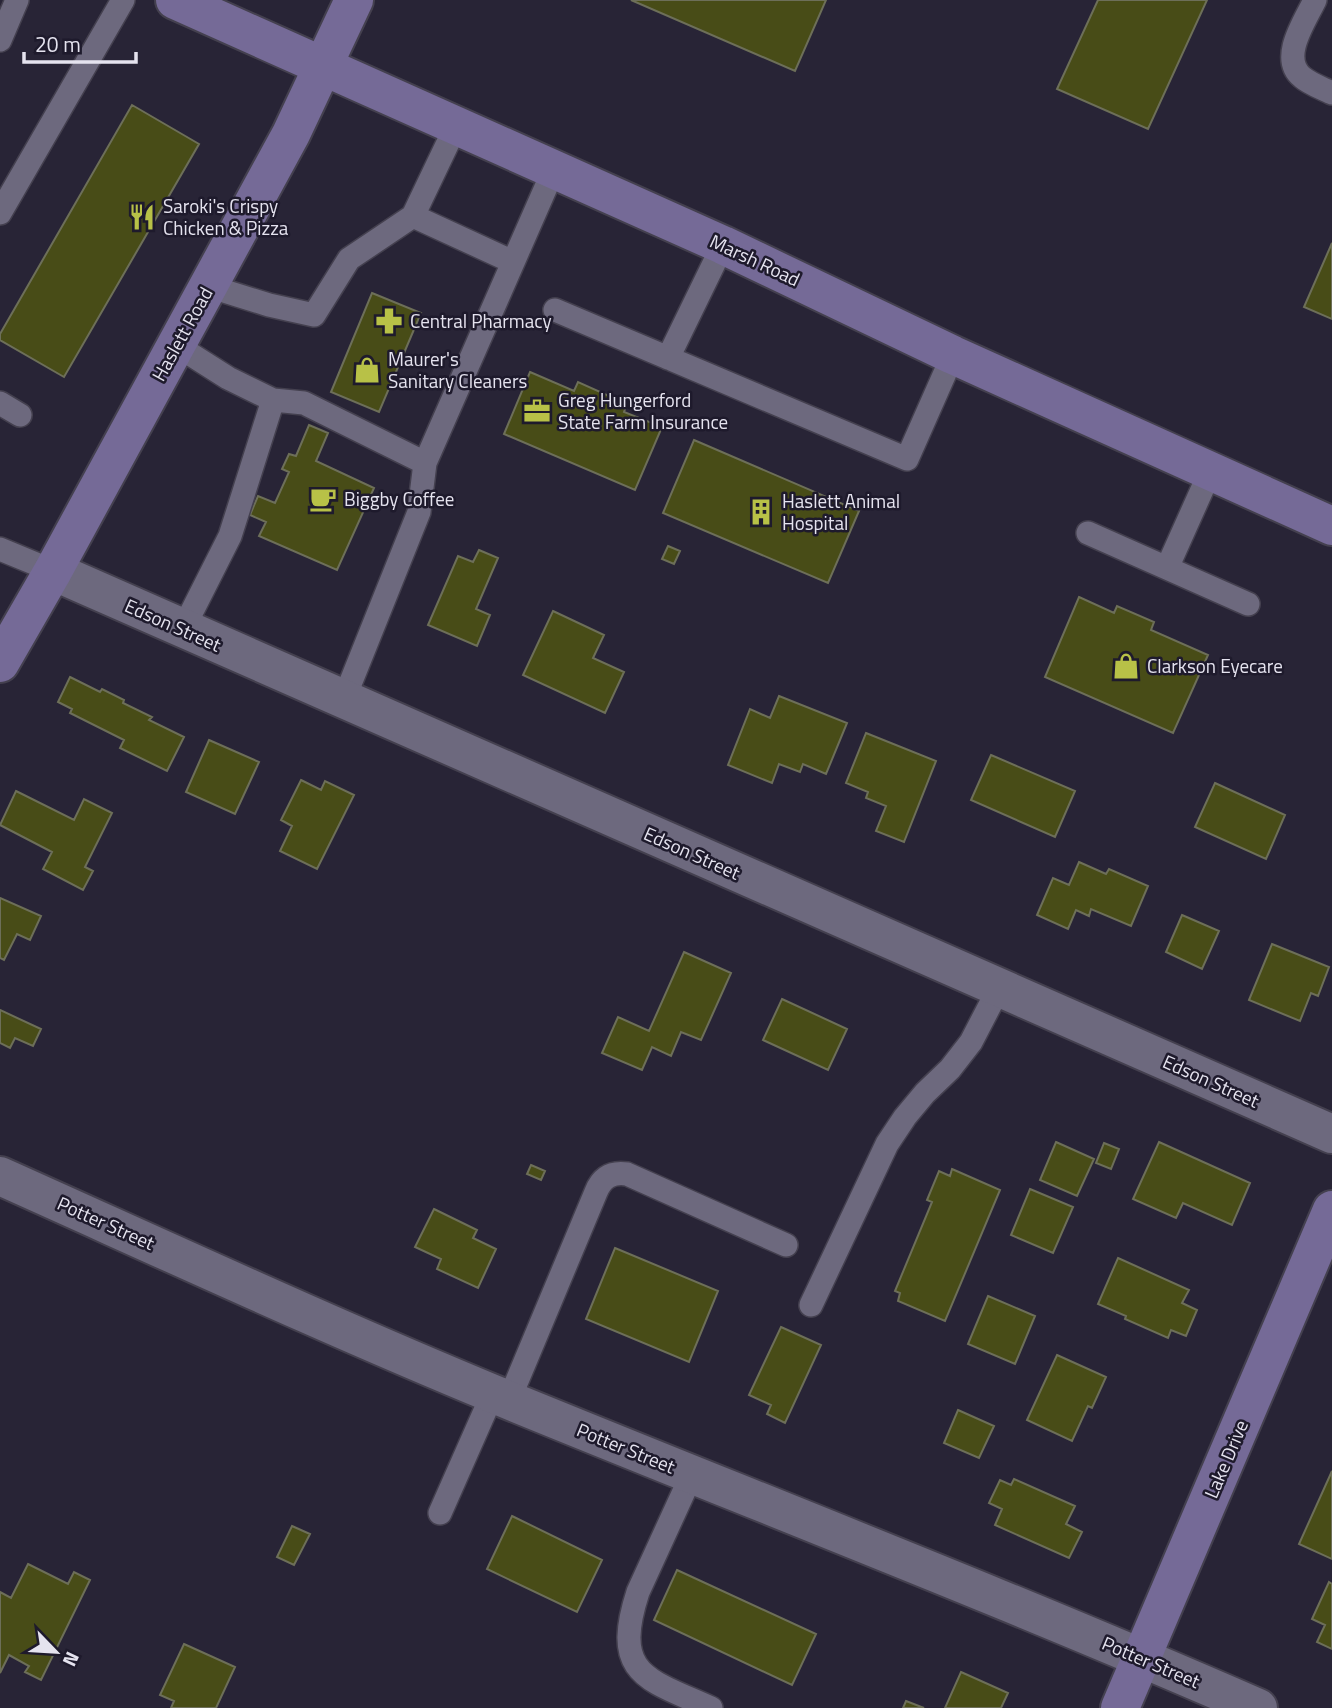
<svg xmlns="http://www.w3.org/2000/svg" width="1332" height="1708" font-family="'Titillium Web',sans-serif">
<rect width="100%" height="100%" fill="#282436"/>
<path fill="#484c17" stroke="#6d6f59" stroke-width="2" d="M 631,0 L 826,0 L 795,71 Z
M 1098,0 L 1207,0 L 1148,129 L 1057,89 Z
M 132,105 L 199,144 L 64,377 L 0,340 L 0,334 Z
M 1332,243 L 1332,319 L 1304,307 Z
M 372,293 L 421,313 L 379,412 L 331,392 Z
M 530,372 L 574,391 L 578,382 L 627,404 L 624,412 L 662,427 L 635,490 L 504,434 Z
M 309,425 L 328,433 L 316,461 L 374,488 L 337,570 L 259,536 L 266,522 L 250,515 L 258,496 L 275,503 L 289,472 L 282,469 L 289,454 L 296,456 Z
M 694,440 L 859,511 L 828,583 L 663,513 Z
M 668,546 L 680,551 L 674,564 L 662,559 Z
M 479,550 L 498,558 L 476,609 L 490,615 L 477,646 L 428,625 L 458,556 L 473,562 Z
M 1079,597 L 1114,613 L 1117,606 L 1154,622 L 1151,630 L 1208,655 L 1173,733 L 1045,677 Z
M 553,611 L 604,635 L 593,658 L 624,672 L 605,713 L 523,675 Z
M 70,677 L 100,692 L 102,689 L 124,700 L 123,703 L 152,717 L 149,720 L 184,737 L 167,771 L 120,748 L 124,740 L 70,713 L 72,709 L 58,702 Z
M 779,696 L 847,723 L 826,774 L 803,764 L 800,772 L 779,764 L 772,783 L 728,765 L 750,709 L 770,718 Z
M 866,733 L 936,761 L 904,842 L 876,831 L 886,806 L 866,798 L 868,792 L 846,783 Z
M 209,740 L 259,762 L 235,814 L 186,792 Z
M 991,755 L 1075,791 L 1055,837 L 971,800 Z
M 301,780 L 321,790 L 325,781 L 354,795 L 317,869 L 280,851 L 292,826 L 281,820 Z
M 1215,783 L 1285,815 L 1266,859 L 1195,827 Z
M 16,791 L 74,820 L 84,799 L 112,813 L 85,867 L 93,871 L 83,890 L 43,869 L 52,852 L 0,825 Z
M 1079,862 L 1106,874 L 1109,869 L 1148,886 L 1131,926 L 1091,909 L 1089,916 L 1076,910 L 1068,929 L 1037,915 L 1053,878 L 1069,885 Z
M 0,898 L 41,916 L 30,940 L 17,934 L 4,960 L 0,958 Z
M 1182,915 L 1219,931 L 1202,969 L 1166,952 Z
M 1272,944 L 1329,967 L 1318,996 L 1311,993 L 1300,1021 L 1249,1000 Z
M 684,952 L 731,973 L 701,1040 L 681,1032 L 671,1056 L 652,1047 L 642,1070 L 602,1053 L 618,1017 L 649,1031 Z
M 782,999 L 847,1029 L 828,1070 L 763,1040 Z
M 0,1010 L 41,1029 L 33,1046 L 15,1038 L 10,1048 L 0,1043 Z
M 1056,1142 L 1094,1159 L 1077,1196 L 1040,1180 Z
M 1159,1142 L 1250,1183 L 1232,1225 L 1183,1203 L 1176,1218 L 1133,1199 Z
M 1104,1143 L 1119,1149 L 1111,1169 L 1096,1163 Z
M 531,1165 L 545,1171 L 541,1180 L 527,1174 Z
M 952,1169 L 1000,1190 L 945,1321 L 898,1301 L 900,1293 L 895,1291 L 932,1202 L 927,1200 L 939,1171 L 950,1176 Z
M 1030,1189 L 1073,1207 L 1053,1253 L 1011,1235 Z
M 434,1209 L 477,1230 L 473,1238 L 496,1249 L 478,1288 L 437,1269 L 441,1259 L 415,1247 Z
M 615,1248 L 718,1291 L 689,1362 L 586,1319 Z
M 1118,1258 L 1189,1290 L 1182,1303 L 1197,1310 L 1186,1336 L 1171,1330 L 1168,1338 L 1125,1319 L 1126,1316 L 1098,1304 Z
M 988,1296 L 1035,1316 L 1015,1364 L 968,1344 Z
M 781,1327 L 821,1345 L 785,1423 L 767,1414 L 771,1405 L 749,1395 Z
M 1057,1355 L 1106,1377 L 1092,1408 L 1088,1406 L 1072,1441 L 1027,1420 Z
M 958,1410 L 994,1426 L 979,1458 L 944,1443 Z
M 1332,1471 L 1332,1559 L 1299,1544 Z
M 1014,1479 L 1075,1506 L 1066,1524 L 1082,1532 L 1069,1558 L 995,1525 L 1002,1509 L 989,1503 L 1000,1480 L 1011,1485 Z
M 512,1516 L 602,1560 L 577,1612 L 487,1569 Z
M 292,1526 L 310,1534 L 294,1565 L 277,1557 Z
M 28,1564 L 68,1584 L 74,1572 L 90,1580 L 41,1680 L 25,1672 L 29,1666 L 9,1655 L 0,1673 L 0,1592 L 11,1598 Z
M 677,1570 L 816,1634 L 792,1685 L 654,1620 Z
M 1329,1582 L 1332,1584 L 1332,1649 L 1317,1642 L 1325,1625 L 1312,1619 Z
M 184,1644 L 235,1667 L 216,1708 L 171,1708 L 174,1701 L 160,1695 Z
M 961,1672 L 1008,1693 L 1001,1708 L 945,1708 Z
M 906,1701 L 924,1708 L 903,1708 Z"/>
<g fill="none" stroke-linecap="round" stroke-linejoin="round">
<g stroke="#44404f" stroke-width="26">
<path id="lane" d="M 1315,0 C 1305,21 1279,58 1302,77 C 1310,84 1322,88 1332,93
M 0,40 L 17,0
M 0,213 L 123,0
M 413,216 L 513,262
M 208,286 L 269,305 L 314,315 L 349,259 L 413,216 L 456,126
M 555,310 L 907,459 L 953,355
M 176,345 L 228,378 L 273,400 L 230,536 L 183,629
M 668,358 L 723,245
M 273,400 L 304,403 L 425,463 L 419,512 L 344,699
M 0,403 L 20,415
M 425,463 L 554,169
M 1088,533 L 1248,604
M 0,549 L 53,571
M 1167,568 L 1210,472
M 811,1305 L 887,1144 L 905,1117 L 925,1093 L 950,1069 L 971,1042 L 999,988
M 509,1400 L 596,1192 C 602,1177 612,1172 627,1174 L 786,1245
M 692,1474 L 638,1592 C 611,1675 647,1679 711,1708
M 440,1513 L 493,1393"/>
</g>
<g stroke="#44404f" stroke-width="42">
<path id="street" d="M 53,571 L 1332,1134
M 0,1176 C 165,1250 329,1326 496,1395 C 750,1499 1006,1598 1258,1708"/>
</g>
<g stroke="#44404f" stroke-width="42">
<path id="secondary" d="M 175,0 L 723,245 L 953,355 L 1332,526
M 0,663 L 53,571 L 291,134 L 354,0
M 1120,1708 L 1332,1210"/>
</g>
<use href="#lane" stroke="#6d697e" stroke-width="23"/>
<use href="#street" stroke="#6d697e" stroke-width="38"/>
<use href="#secondary" stroke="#756a97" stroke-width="38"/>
</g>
<defs>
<g id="restaurant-bare" transform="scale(2.1)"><path d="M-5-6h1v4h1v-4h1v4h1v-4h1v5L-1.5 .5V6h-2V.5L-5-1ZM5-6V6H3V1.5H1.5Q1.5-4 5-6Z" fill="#b8c147" stroke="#1e1a2c" stroke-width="2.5" paint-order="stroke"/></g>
<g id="pharmacy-bare" transform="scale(2.1)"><path d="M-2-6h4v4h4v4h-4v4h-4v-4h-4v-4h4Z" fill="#b8c147" stroke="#1e1a2c" stroke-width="2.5" paint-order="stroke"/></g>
<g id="shop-bare" transform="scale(2.1)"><path d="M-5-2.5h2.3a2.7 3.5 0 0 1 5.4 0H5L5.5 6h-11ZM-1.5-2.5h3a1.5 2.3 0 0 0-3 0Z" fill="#b8c147" stroke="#1e1a2c" stroke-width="2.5" paint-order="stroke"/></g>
<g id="office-bare" transform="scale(2.1)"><path d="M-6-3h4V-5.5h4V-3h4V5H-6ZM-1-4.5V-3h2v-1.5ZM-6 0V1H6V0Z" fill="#b8c147" stroke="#1e1a2c" stroke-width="2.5" paint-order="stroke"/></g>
<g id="cafe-bare" transform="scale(2.1)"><path d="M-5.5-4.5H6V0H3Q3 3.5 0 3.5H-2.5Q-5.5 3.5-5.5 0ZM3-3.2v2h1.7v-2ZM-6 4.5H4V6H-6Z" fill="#b8c147" stroke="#1e1a2c" stroke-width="2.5" paint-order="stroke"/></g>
<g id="building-bare" transform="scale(2.1)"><path d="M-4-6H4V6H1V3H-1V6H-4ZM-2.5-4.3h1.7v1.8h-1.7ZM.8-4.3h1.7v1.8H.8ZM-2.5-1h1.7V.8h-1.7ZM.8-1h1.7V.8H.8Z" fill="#b8c147" stroke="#1e1a2c" stroke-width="2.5" paint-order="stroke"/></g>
</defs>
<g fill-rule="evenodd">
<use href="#restaurant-bare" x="142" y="217"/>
<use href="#pharmacy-bare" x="389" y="321"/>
<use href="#shop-bare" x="367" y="370"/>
<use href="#office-bare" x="537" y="411"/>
<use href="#cafe-bare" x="323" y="499"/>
<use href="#building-bare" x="761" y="512"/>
<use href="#shop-bare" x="1126" y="666"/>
</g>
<g text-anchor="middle" stroke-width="5" stroke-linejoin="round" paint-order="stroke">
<g font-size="19" fill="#e5e3ef" stroke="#1e1a2c" text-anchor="start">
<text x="163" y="213">Saroki's Crispy<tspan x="163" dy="22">Chicken &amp; Pizza</tspan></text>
<text x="410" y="328">Central Pharmacy</text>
<text x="388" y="366">Maurer's<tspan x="388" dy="22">Sanitary Cleaners</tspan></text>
<text x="558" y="407">Greg Hungerford<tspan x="558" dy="22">State Farm Insurance</tspan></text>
<text x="344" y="506">Biggby Coffee</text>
<text x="782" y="508">Haslett Animal<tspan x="782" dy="22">Hospital</tspan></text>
<text x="1147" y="673">Clarkson Eyecare</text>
</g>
<g font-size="19" fill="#e5e3ef" stroke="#1e1a2c">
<text transform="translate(755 260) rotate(25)" y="7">Marsh Road</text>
<text transform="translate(182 334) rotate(-61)" y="7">Haslett Road</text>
<text transform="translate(173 625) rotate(24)" y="7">Edson Street</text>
<text transform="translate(692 853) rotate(24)" y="7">Edson Street</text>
<text transform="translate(1211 1081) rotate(24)" y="7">Edson Street</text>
<text transform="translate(106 1223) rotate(24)" y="7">Potter Street</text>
<text transform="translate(626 1448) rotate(22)" y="7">Potter Street</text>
<text transform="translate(1226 1459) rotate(-67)" y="7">Lake Drive</text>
<text transform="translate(1151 1662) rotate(23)" y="7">Potter Street</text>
</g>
</g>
<g transform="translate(56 1652) rotate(115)" stroke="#1e1a2c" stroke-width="5" paint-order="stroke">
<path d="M0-5L12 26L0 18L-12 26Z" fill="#e5e3ef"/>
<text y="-10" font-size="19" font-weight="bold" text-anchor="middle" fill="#e5e3ef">N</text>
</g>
<path d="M24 52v10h112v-10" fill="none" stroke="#e5e3ef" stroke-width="3.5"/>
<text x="35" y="52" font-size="21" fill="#e5e3ef" stroke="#1e1a2c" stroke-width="5" paint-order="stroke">20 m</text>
</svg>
